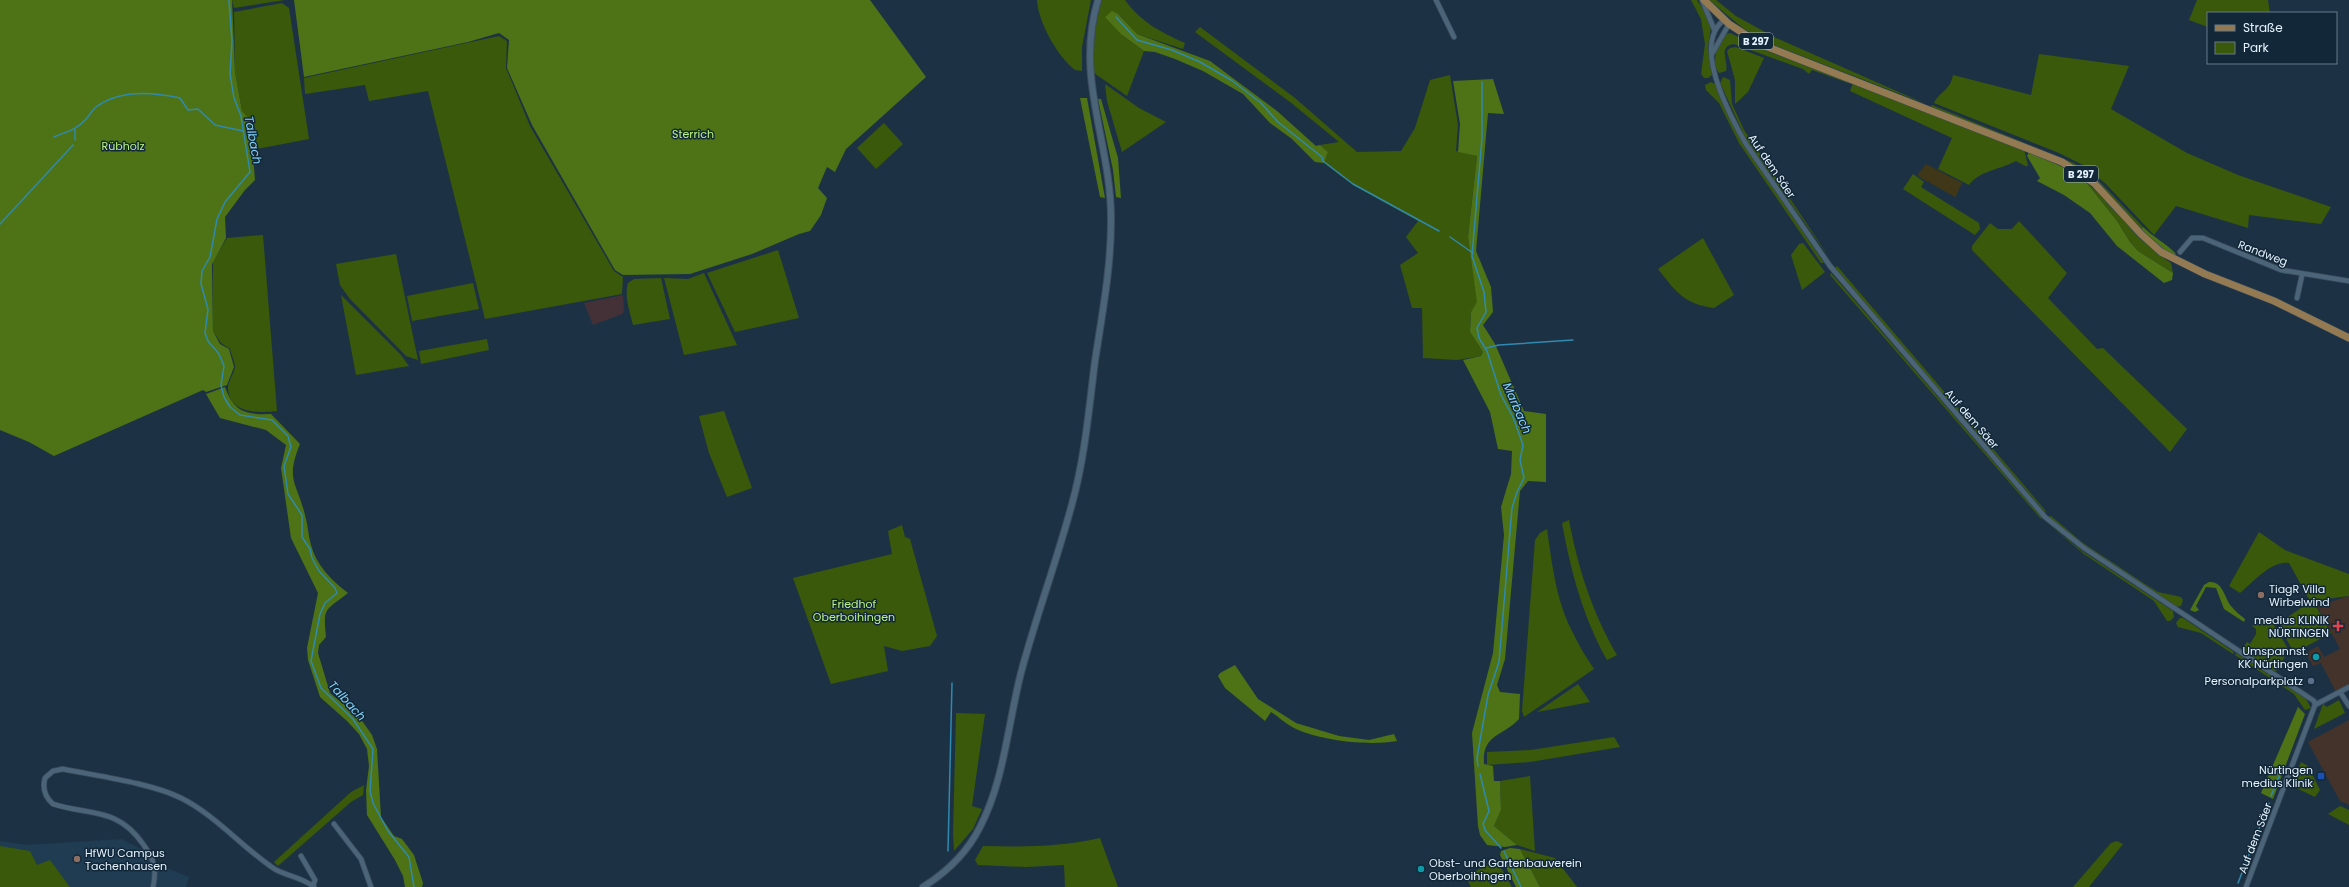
<svg xmlns="http://www.w3.org/2000/svg" width="2349" height="887" font-family="Poppins,sans-serif">
<rect width="100%" height="100%" fill="#1c3244"/>
<path fill="#443138" d="M 623,295 L 624,311 L 622,314 L 593,325 L 584,303 Z"/>
<path fill="#1f3c53" d="M 121,839 L 152,854 L 157,868 L 167,868 L 189,877 L 186,887 L 0,887 L 0,841 L 27,845 Z"/>
<path fill="#44332a" d="M 2349,596 L 2349,685 L 2336,692 L 2321,663 L 2313,666 L 2306,653 L 2318,646 L 2324,657 L 2340,649 L 2317,606 Z
M 2349,720 L 2349,805 L 2340,801 L 2308,742 Z"/>
<path fill="#3a590a" d="M 232,0 L 285,0 L 234,8 Z
M 1037,0 L 1091,0 L 1082,47 L 1082,71 L 1075,70 C 1058,57 1038,22 1037,0 Z
M 1101,0 L 1125,0 C 1141,22 1160,32 1185,43 L 1183,49 L 1137,34 L 1118,14 L 1122,35 L 1144,51 L 1127,96 L 1094,73 L 1091,46 Z
M 1691,0 L 1697,0 L 1709,18 L 1711,27 L 1708,46 L 1712,75 L 1708,78 L 1704,78 L 1701,74 L 1705,44 L 1701,19 Z
M 1709,0 L 1716,0 L 1736,16 L 1774,37 L 1926,104 L 1776,46 L 1744,29 Z
M 2197,0 L 2268,0 L 2270,13 L 2208,13 L 2208,27 L 2189,20 Z
M 282,3 L 289,8 L 309,139 L 252,150 L 250,120 L 242,111 L 235,72 L 234,12 Z
M 1200,27 L 1295,98 L 1357,152 L 1401,151 L 1415,128 L 1430,80 L 1450,75 L 1458,125 L 1456,151 L 1477,156 L 1468,237 L 1478,302 L 1471,312 L 1470,332 L 1483,352 L 1481,356 L 1457,360 L 1423,358 L 1422,308 L 1412,308 L 1400,265 L 1418,253 L 1406,237 L 1418,221 L 1353,185 L 1324,163 L 1328,152 L 1320,145 L 1339,142 L 1290,102 L 1195,32 Z
M 1730,33 L 1772,53 L 1847,80 L 1848,83 L 1812,70 L 1809,74 L 1803,69 L 1734,44 C 1717,46 1729,62 1726,71 L 1719,73 C 1710,61 1718,46 1724,35 Z
M 499,36 L 507,41 L 506,68 L 530,126 L 614,271 L 623,277 L 622,294 L 485,319 L 428,91 L 369,101 L 365,85 L 305,94 L 304,78 Z
M 1736,47 L 1764,58 L 1748,92 L 1735,104 L 1735,80 L 1727,51 L 1730,48 Z
M 2039,54 L 2129,66 L 2111,109 L 2187,153 L 2238,175 L 2331,207 L 2321,224 L 2249,215 L 2248,228 L 2176,206 L 2154,235 L 2106,184 L 2083,165 L 2059,153 L 1934,103 C 1940,91 1950,91 1953,75 L 2031,95 Z
M 1723,77 L 1730,80 L 1732,104 L 1744,130 L 1831,260 L 1748,143 L 1720,83 Z
M 1711,82 L 1715,84 L 1742,142 L 1824,263 L 1821,263 L 1739,143 L 1719,103 L 1706,90 L 1705,85 Z
M 1853,83 L 2024,149 L 2028,166 L 2025,166 L 2016,161 C 2000,170 1980,170 1969,185 L 1938,169 L 1952,138 L 1850,91 Z
M 1105,84 L 1139,108 L 1166,122 L 1122,152 L 1107,101 Z
M 1932,105 L 2074,163 L 2101,183 L 2143,227 L 2141,230 L 2104,189 L 2075,166 L 1933,108 L 1931,106 Z
M 884,123 L 903,144 L 876,169 L 857,148 Z
M 1913,174 L 1924,182 L 1921,187 L 1979,223 L 1980,229 L 1975,235 L 1903,189 Z
M 2086,182 C 2117,207 2138,241 2171,263 L 2173,273 L 2138,251 L 2130,242 L 2117,221 Z
M 2019,221 L 2067,273 L 2048,298 L 2097,349 L 2103,348 L 2187,429 L 2170,452 L 1972,250 L 1972,246 L 1990,223 L 1998,229 L 2012,229 Z
M 263,235 L 277,411 C 259,413 229,414 228,388 C 228,381 234,374 235,367 C 235,362 231,354 230,349 L 221,343 L 213,331 L 213,261 L 227,238 Z
M 1703,238 L 1734,295 L 1714,308 C 1684,304 1676,292 1658,269 Z
M 1803,243 L 1825,272 L 1802,290 L 1791,255 L 1799,244 Z
M 778,250 L 799,318 L 735,332 L 707,273 Z
M 396,254 L 418,360 L 406,356 L 350,299 L 340,285 L 336,264 Z
M 1837,266 L 2045,510 L 2046,513 L 1861,300 L 1835,268 Z
M 704,273 L 737,345 L 684,355 L 664,278 L 688,279 Z
M 1831,273 L 2041,517 L 2041,519 L 1830,275 Z
M 661,278 L 670,319 L 633,325 C 630,312 624,296 628,283 L 634,279 Z
M 473,283 L 479,309 L 412,321 L 407,296 Z
M 341,295 L 401,355 L 409,366 L 356,375 Z
M 487,339 L 489,350 L 421,364 L 419,351 Z
M 724,411 L 752,488 L 727,497 L 709,453 L 699,416 Z
M 2051,516 L 2083,543 L 2148,586 L 2158,592 L 2181,597 L 2183,600 L 2181,606 L 2176,607 L 2081,544 L 2048,517 Z
M 1569,520 C 1578,568 1592,612 1617,655 L 1607,660 C 1583,617 1571,572 1562,523 Z
M 2045,521 L 2082,551 L 2173,611 L 2174,617 L 2170,621 L 2167,621 L 2154,601 L 2084,554 Z
M 902,525 L 905,537 L 910,539 L 937,636 L 930,646 L 902,651 L 884,646 L 888,671 L 831,684 L 793,578 L 892,554 L 888,531 Z
M 1547,529 C 1552,564 1556,600 1572,631 C 1578,644 1586,657 1594,669 L 1524,717 L 1522,711 L 1535,540 L 1540,533 Z
M 2259,532 L 2285,550 L 2349,574 L 2349,596 L 2310,601 L 2289,563 C 2272,560 2253,582 2240,593 L 2229,586 Z
M 2311,605 L 2317,608 L 2331,633 L 2294,653 L 2280,627 L 2282,621 L 2304,606 Z
M 2262,617 L 2272,621 L 2288,649 L 2278,670 L 2275,671 L 2241,650 L 2247,642 L 2250,644 L 2256,634 L 2256,629 L 2252,626 Z
M 2180,618 L 2183,618 L 2234,652 L 2233,654 L 2201,633 L 2178,627 L 2176,623 Z
M 2236,653 L 2306,699 L 2311,708 L 2305,710 L 2294,694 L 2235,655 Z
M 1578,684 L 1590,702 L 1537,712 Z
M 2339,700 L 2345,713 L 2314,729 L 2323,704 L 2327,707 Z
M 956,713 L 985,714 L 972,806 L 982,809 L 973,829 L 954,851 L 953,834 Z
M 1614,737 L 1620,747 L 1530,762 L 1487,765 L 1487,752 L 1531,750 Z
M 2301,762 L 2308,766 L 2320,790 L 2315,797 L 2292,786 Z
M 1530,776 L 1535,851 L 1517,845 L 1494,826 L 1501,810 L 1500,781 Z
M 364,785 L 363,795 L 351,802 L 278,866 L 274,862 L 351,792 Z
M 2340,806 L 2349,810 L 2349,825 L 2328,814 Z
M 1100,838 L 1118,887 L 1065,887 L 1064,865 L 1026,867 L 978,865 L 975,860 L 983,846 C 1024,847 1061,847 1100,838 Z
M 2117,841 L 2123,844 L 2089,887 L 2073,887 L 2111,843 Z
M 0,846 L 30,851 L 37,865 L 50,860 L 70,887 L 0,887 Z
M 1520,849 L 1555,858 L 1577,887 L 1540,887 Z
M 1497,861 L 1512,887 L 1471,887 L 1465,876 Z"/>
<path fill="#4d7316" d="M 0,0 L 232,0 L 235,72 L 242,111 L 250,120 L 255,180 L 245,190 L 225,217 L 226,238 L 212,264 L 213,331 L 220,344 L 229,349 L 234,367 L 227,385 L 206,392 L 203,390 L 54,456 L 29,442 L 0,430 Z
M 294,0 L 870,0 L 926,77 L 846,149 L 835,172 L 827,167 L 818,188 L 827,198 L 821,215 L 810,231 L 799,234 L 752,254 L 690,274 L 623,275 L 615,270 L 532,125 L 507,68 L 509,40 L 499,33 L 468,42 L 304,77 Z
M 1112,11 L 1118,14 L 1137,34 L 1210,61 L 1277,111 L 1316,146 L 1320,145 L 1328,152 L 1324,163 L 1315,162 L 1292,139 L 1270,123 L 1243,94 L 1203,71 L 1175,59 L 1155,52 L 1144,51 L 1122,35 L 1105,17 Z
M 1493,79 L 1504,114 L 1488,113 L 1476,251 L 1491,287 L 1493,312 L 1483,325 L 1495,344 L 1524,411 L 1546,414 L 1546,482 L 1528,481 L 1520,491 L 1505,659 L 1497,685 L 1500,692 L 1520,694 L 1519,719 C 1502,737 1482,734 1484,764 L 1493,766 L 1494,781 L 1500,781 L 1501,810 L 1494,826 L 1517,845 L 1505,847 L 1487,845 L 1480,835 L 1478,826 L 1472,733 L 1493,653 L 1504,535 L 1501,507 L 1511,474 L 1512,451 L 1498,449 L 1490,412 L 1463,360 L 1481,356 L 1483,352 L 1470,332 L 1471,312 L 1477,302 L 1468,237 L 1477,156 L 1458,152 L 1460,124 L 1453,81 Z
M 1080,98 L 1087,98 L 1105,198 L 1100,197 Z
M 1098,99 L 1101,99 L 1118,158 L 1121,198 L 1116,197 L 1113,170 Z
M 2029,152 L 2067,169 L 2086,182 L 2117,221 L 2130,242 L 2138,251 L 2173,273 L 2172,280 L 2164,283 L 2117,246 L 2090,213 L 2064,195 L 2037,181 L 2040,178 L 2027,156 Z
M 2143,227 C 2153,237 2166,243 2176,254 L 2175,255 L 2169,254 L 2141,230 Z
M 225,387 C 234,412 246,415 271,414 L 300,444 C 285,481 297,482 305,515 C 308,525 308,535 311,545 C 316,565 332,581 348,593 C 325,611 323,607 326,637 L 319,645 L 318,653 L 330,693 L 360,718 L 372,735 L 377,749 L 381,817 L 394,836 L 402,839 L 414,855 L 423,883 L 422,887 L 405,887 L 403,876 L 395,860 L 367,815 L 366,790 L 369,766 L 367,749 L 359,734 L 347,721 L 320,697 L 308,660 L 307,648 L 318,593 L 291,538 L 281,468 L 286,445 L 266,430 L 220,418 L 206,394 Z
M 2209,582 C 2223,581 2224,597 2231,606 C 2235,611 2240,615 2245,619 L 2244,622 L 2224,609 L 2216,588 L 2206,587 L 2196,606 L 2199,610 L 2195,612 L 2190,610 L 2204,585 Z
M 1235,665 L 1258,699 L 1296,723 L 1339,736 L 1369,740 L 1394,734 L 1397,741 C 1369,746 1321,741 1294,728 C 1286,724 1279,717 1271,712 L 1265,721 L 1225,688 L 1218,676 L 1220,673 Z
M 2298,707 L 2305,714 L 2273,799 L 2261,793 Z
M 1510,848 L 1520,849 L 1540,887 L 1516,887 L 1500,855 L 1501,851 Z"/>
<path fill="#3f3717" d="M 1926,164 L 1962,183 L 1956,196 L 1955,197 L 1930,183 L 1930,181 L 1928,182 L 1919,177 L 1918,174 Z"/>
<g fill="none" stroke-linecap="round" stroke-linejoin="round">
<path stroke="#3089af" stroke-width="1.5" d="M 229,0 L 232,41 L 230,74 L 234,98 L 241,116 L 250,172 L 225,202 L 217,219 L 210,257 L 202,271 L 201,284 L 208,309 L 205,333 L 208,341 L 219,354 L 224,366 L 221,385 L 224,397 L 230,407 L 240,415 L 272,420 L 288,436 L 291,447 L 284,466 L 288,494 L 302,515 L 302,537 L 310,549 L 312,558 L 319,571 L 335,588 L 337,593 L 325,603 L 320,614 L 311,661 L 321,688 L 353,719 L 373,749 L 370,791 L 373,803 L 388,831 L 409,857 L 414,887
M 1116,17 L 1137,40 L 1172,50 L 1200,62 L 1231,80 L 1261,103 L 1278,122 L 1322,157 L 1323,161 L 1353,184 L 1439,231
M 54,137 C 65,132 76,130 84,121 C 89,117 91,111 96,107 C 120,89 153,92 180,98 L 188,110 L 198,109 L 215,125 L 243,131
M 75,140 L 75,129
M 0,224 L 73,145
M 1450,237 L 1473,253
M 1486,348 L 1499,345 L 1573,340
M 1478,766 L 1477,758 L 1488,695 L 1499,662 L 1512,508 L 1517,492 L 1524,478 L 1520,460 L 1523,445 L 1513,417 L 1501,395 L 1487,351 L 1479,338 L 1477,328 L 1486,312 L 1484,292 L 1472,256 L 1482,138 L 1482,82
M 1480,774 L 1489,811 L 1483,824 L 1485,830 L 1501,848
M 2271,796 L 2283,767
M 948,851 L 952,683
M 1504,851 L 1521,887
M 2238,883 L 2269,803"/>
<g stroke="#3a4d5d" stroke-width="6">
<path id="minor" d="M 1436,0 L 1454,37
M 1702,0 L 1714,29
M 1724,20 C 1691,45 1730,116 1746,144 L 1830,266 L 2045,517 L 2084,548 L 2314,701 L 2315,705 L 2246,887
M 1712,54 L 1729,24
M 2180,252 L 2192,238 L 2203,238 L 2281,270 L 2349,281
M 2297,298 L 2302,275
M 2340,692 L 2349,706
M 2315,705 L 2349,687
M 334,824 L 361,859 L 371,887
M 301,856 L 315,880 L 313,886
M 153,887 C 157,869 154,859 143,844 C 117,807 91,816 53,804 C 45,797 42,789 45,778 L 53,771 L 63,769 C 97,776 151,783 181,798 C 215,815 241,846 273,868 C 285,876 302,877 314,887"/>
</g>
<g stroke="#3a4d5d" stroke-width="8">
<path id="tertiary" d="M 923,887 C 947,872 967,853 980,827 C 1005,779 1008,721 1022,669 C 1037,614 1057,560 1072,504 C 1085,457 1089,408 1095,361 C 1102,315 1111,268 1111,222 C 1112,143 1074,79 1098,0"/>
</g>
<g stroke="#3a4d5d" stroke-width="8">
<path id="primary" d="M 1704,0 L 1729,24 L 1760,44 L 2062,162 L 2094,183 L 2141,234 L 2161,252 L 2205,274 L 2274,301 L 2349,338"/>
</g>
<use href="#minor" stroke="#4c6478" stroke-width="4.5"/>
<use href="#tertiary" stroke="#4c6478" stroke-width="6"/>
<use href="#primary" stroke="#947a53" stroke-width="7"/>
</g>
<g fill="#8d6e63" stroke="#122839" stroke-width="1.5">
<circle cx="2261" cy="595" r="4"/>
<circle cx="77" cy="859" r="4"/>
</g>
<path fill="#e0444e" stroke="#122839" stroke-width="1.5" d="M2336 620h4v4h4v4h-4v4h-4v-4h-4v-4h4z"/>
<g fill="#0f9aa8" stroke="#122839" stroke-width="1.5">
<circle cx="2316" cy="657" r="4"/>
<circle cx="1421" cy="869" r="4"/>
</g>
<circle fill="#5c6f8a" stroke="#122839" stroke-width="1.5" cx="2311" cy="681" r="4"/>
<rect fill="#1a4fb4" stroke="#122839" stroke-width="1.5" x="2317" y="772" width="8" height="8" rx="2"/>
<g text-anchor="middle" stroke-width="3" stroke-linejoin="round" paint-order="stroke">
<g fill="#122839" stroke="#a6b6c4" stroke-width="1">
<rect x="1739" y="33" width="34" height="16" rx="3"/>
<rect x="2064" y="166" width="34" height="16" rx="3"/>
</g>
<g font-size="10" font-weight="bold" fill="#e5f3ff">
<text x="1756" y="45">B 297</text>
<text x="2081" y="178">B 297</text>
</g>
<g font-size="11" fill="#bbf17e" stroke="#122839">
<text x="693" y="138">Sterrich</text>
<text x="123" y="150">Rübholz</text>
<text x="854" y="608">Friedhof<tspan x="854" dy="13">Oberboihingen</tspan></text>
</g>
<g font-size="11" fill="#e5f3ff" stroke="#122839">
<text transform="translate(1772 166) rotate(56)" y="4">Auf dem Säer</text>
<text transform="translate(2263 253) rotate(21)" y="4">Randweg</text>
<text transform="translate(1972 419) rotate(49)" y="4">Auf dem Säer</text>
<text transform="translate(2255 838) rotate(-69)" y="4">Auf dem Säer</text>
</g>
<g font-size="11" fill="#e5f3ff" stroke="#122839" text-anchor="end">
<text x="2269" y="593" text-anchor="start">TiagR Villa<tspan x="2269" dy="13">Wirbelwind</tspan></text>
<text x="2329" y="624">medius KLINIK<tspan x="2329" dy="13">NÜRTINGEN</tspan></text>
<text x="2308" y="655">Umspannst.<tspan x="2308" dy="13">KK Nürtingen</tspan></text>
<text x="2303" y="685">Personalparkplatz</text>
<text x="2313" y="774">Nürtingen<tspan x="2313" dy="13">medius Klinik</tspan></text>
<text x="85" y="857" text-anchor="start">HfWU Campus<tspan x="85" dy="13">Tachenhausen</tspan></text>
<text x="1429" y="867" text-anchor="start">Obst- und Gartenbauverein<tspan x="1429" dy="13">Oberboihingen</tspan></text>
</g>
<g font-size="12" font-style="italic" fill="#85d3f9" stroke="#122839">
<text transform="translate(253 140) rotate(79)" y="4">Talbach</text>
<text transform="translate(1517 408) rotate(67)" y="4">Marbach</text>
<text transform="translate(347 701) rotate(48)" y="4">Talbach</text>
</g>
</g>
<rect x="2207" y="12" width="130" height="52" fill="#122839" stroke="#667988"/>
<rect x="2215" y="25" width="20" height="6" fill="#947a53" stroke="#667988"/>
<text x="2243" y="32" font-size="12" fill="#e5f3ff">Straße</text>
<rect x="2215" y="42" width="20" height="12" fill="#3a590a" stroke="#667988"/>
<text x="2243" y="52" font-size="12" fill="#e5f3ff">Park</text>
</svg>
